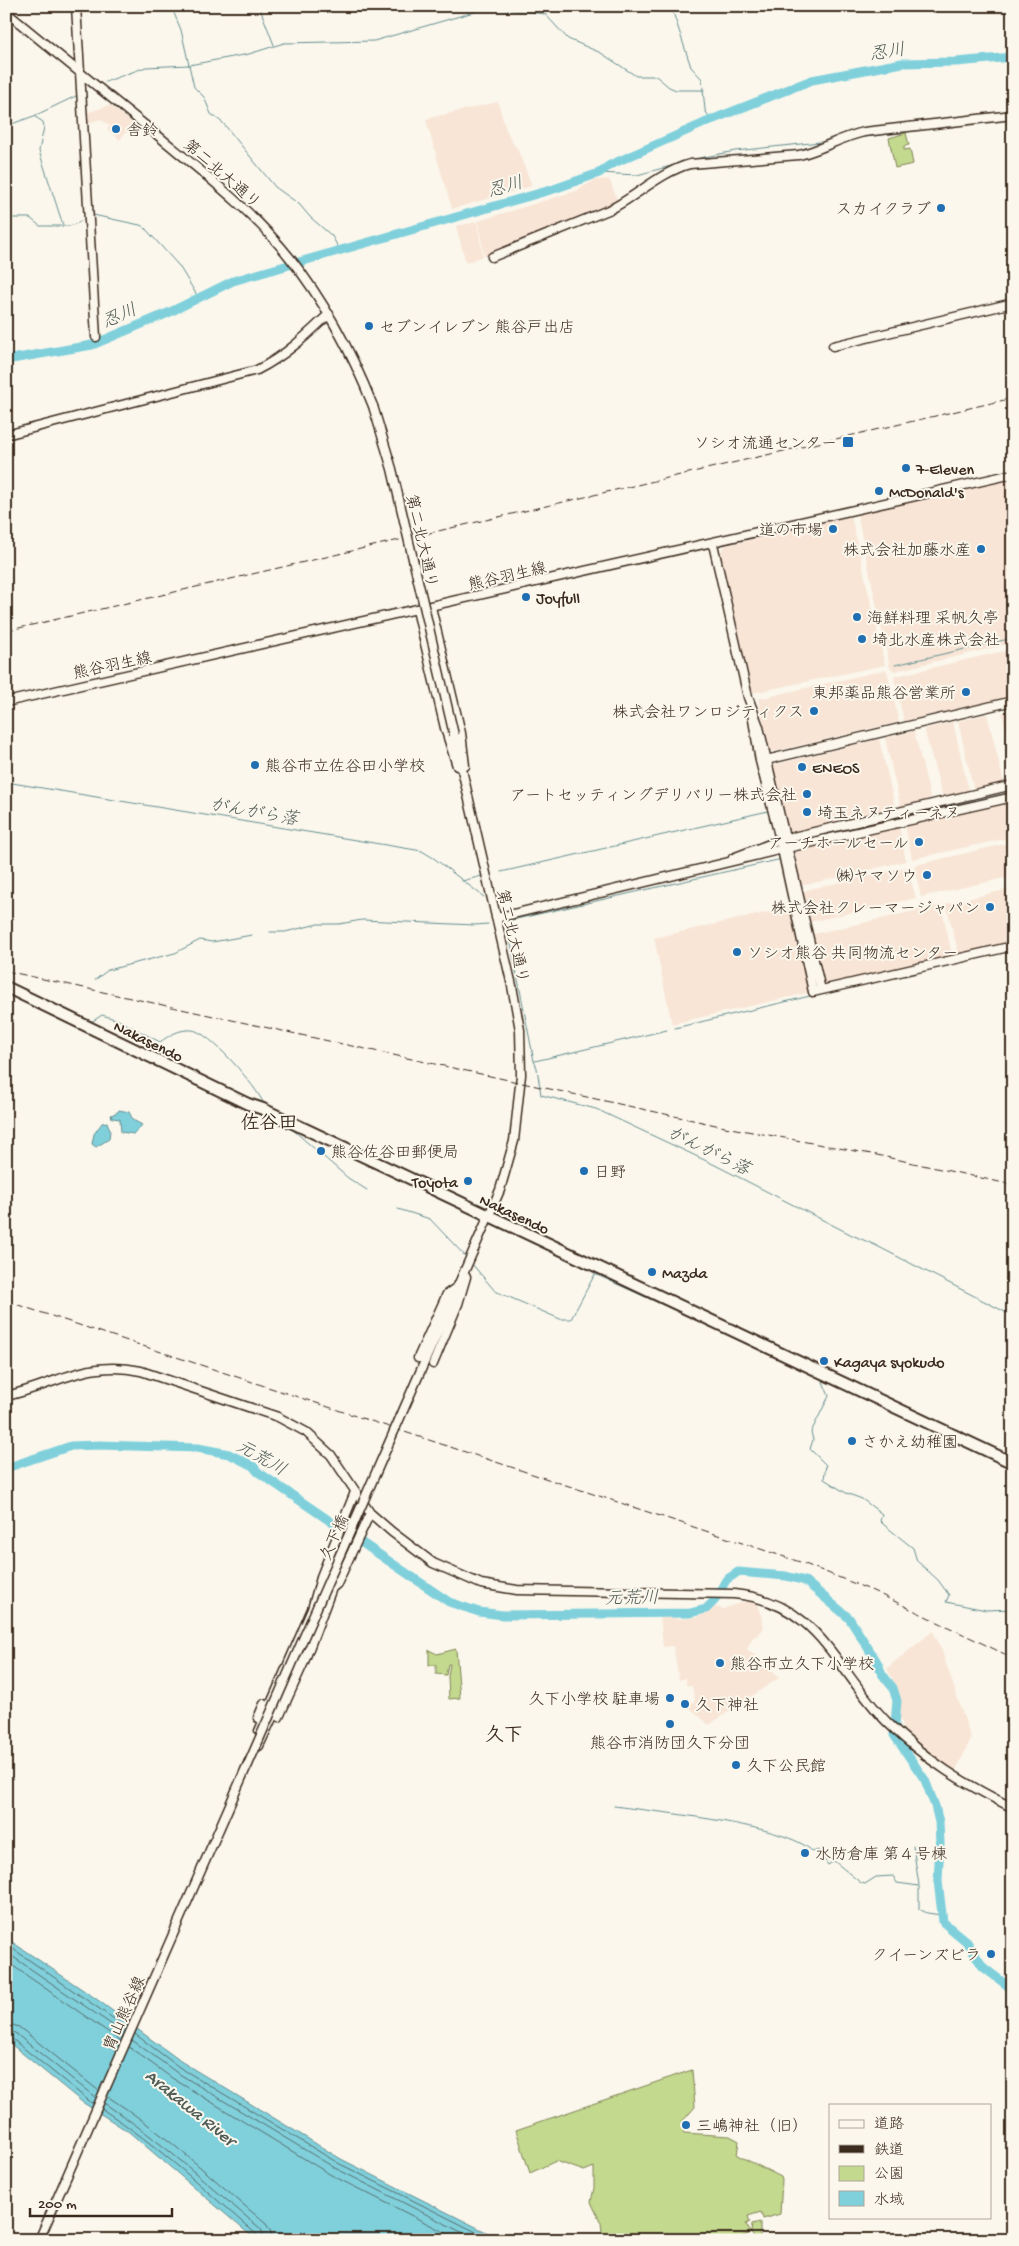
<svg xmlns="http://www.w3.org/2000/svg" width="1019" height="2246" font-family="'Gochi Hand','Klee One',sans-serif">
<rect width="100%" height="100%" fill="#fbf7ec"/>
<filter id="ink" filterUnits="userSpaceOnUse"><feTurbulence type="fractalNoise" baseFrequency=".02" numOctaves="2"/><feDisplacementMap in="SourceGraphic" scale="10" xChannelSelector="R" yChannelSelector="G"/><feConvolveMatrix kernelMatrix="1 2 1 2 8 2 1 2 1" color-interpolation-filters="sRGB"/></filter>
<g filter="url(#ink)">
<path fill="#f8e5d6" d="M 498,102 L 505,127 L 513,144 L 517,148 L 532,186 L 452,209 L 426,120 L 429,118 Z
M 110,105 L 138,128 L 125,133 L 120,140 L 107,129 L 110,126 L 100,119 L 87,124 L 86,113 Z
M 609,179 L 618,201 L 484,256 L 478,221 L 576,191 L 595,180 Z
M 477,222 L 483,256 L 466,263 L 456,226 Z
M 1013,479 L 1013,643 L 895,671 L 890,668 L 857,514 Z
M 851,516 L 885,665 L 753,693 L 720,553 L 725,546 Z
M 1013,649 L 1013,696 L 904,721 L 894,678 L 896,676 Z
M 885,670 L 887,671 L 899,722 L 772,752 L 770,750 L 758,699 Z
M 1013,709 L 1013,758 L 1002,713 Z
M 987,714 L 1004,783 L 974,791 L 958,721 Z
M 953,722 L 969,792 L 943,798 L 924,729 Z
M 914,731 L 931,800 L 901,808 L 885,738 Z
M 879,739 L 896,810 L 791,834 L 789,832 L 773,765 Z
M 1007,802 L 1010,804 L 1013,815 L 1013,837 L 912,859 L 905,825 Z
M 899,827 L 906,861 L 801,886 L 795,851 Z
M 1013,842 L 1013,876 L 921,897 L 914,866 L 916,865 Z
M 907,867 L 916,898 L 810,922 L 802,891 Z
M 1013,888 L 1013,943 L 959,955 L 946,904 Z
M 941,905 L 952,955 L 951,957 L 824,986 L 812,936 L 814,934 Z
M 791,907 L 811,992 L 672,1024 L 654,938 Z
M 746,1601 L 758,1604 L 764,1628 L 758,1635 L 753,1637 L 747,1649 L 780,1677 L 709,1725 L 689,1707 L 695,1700 L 692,1686 L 686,1685 L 686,1678 L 679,1680 L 673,1646 L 663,1647 L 660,1616 L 679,1619 L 698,1617 L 713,1606 L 723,1609 Z
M 933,1631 L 941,1648 L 971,1739 L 955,1772 L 939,1761 L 903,1729 L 902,1722 L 899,1719 L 898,1690 L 887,1668 Z"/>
<path fill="#c3d98e" stroke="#7f8256" d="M 906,133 L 909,145 L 904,146 L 904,150 L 910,149 L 913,164 L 895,168 L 889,138 Z
M 456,1649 L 460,1698 L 449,1699 L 448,1676 L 450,1664 L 448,1664 L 446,1675 L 436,1674 L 436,1665 L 429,1665 L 429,1650 L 437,1654 Z
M 692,2070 L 695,2107 L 681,2123 L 684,2133 L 730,2136 L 739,2141 L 737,2155 L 781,2177 L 782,2180 L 780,2214 L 763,2219 L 761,2212 L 748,2216 L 750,2222 L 746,2224 L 751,2233 L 752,2224 L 760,2222 L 760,2239 L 755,2239 L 751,2233 L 734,2240 L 603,2240 L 601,2223 L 591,2202 L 594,2188 L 594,2167 L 584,2171 L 556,2161 L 530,2173 L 516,2130 Z"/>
<path fill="#80d0dc" stroke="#648e90" d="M 119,1110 L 129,1112 L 133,1120 L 142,1125 L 134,1134 L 121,1132 L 120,1119 L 112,1118 L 111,1115 L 118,1112 Z
M 107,1122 L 110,1130 L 109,1139 L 96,1147 L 92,1144 L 94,1134 L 102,1123 Z
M 6,1938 L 95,1998 L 182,2062 L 341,2159 L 488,2233 L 541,2239 L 571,2240 L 256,2240 L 129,2132 L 82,2102 L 6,2040 Z"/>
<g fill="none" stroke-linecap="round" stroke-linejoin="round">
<path stroke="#576c6a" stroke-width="1" d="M 6,1944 L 127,2028
M 6,1952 L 124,2033
M 6,1961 L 121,2041
M 6,2023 L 19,2027 L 99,2091
M 6,2030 L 15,2033 L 96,2098
M 135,2034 L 179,2067 L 338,2163 L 486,2237 L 503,2240
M 6,2036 L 11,2038 L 93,2104
M 132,2040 L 176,2072 L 335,2168 L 477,2240
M 129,2047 L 172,2078 L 331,2175 L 460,2240
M 107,2096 C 165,2133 214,2180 266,2224 L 271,2232 L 272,2240
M 104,2103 C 161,2140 209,2186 261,2229 L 265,2240
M 102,2109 C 158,2145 206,2191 256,2234 L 258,2240"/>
<path stroke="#648e90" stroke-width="1" d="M 171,6 L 181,30 L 194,87 L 204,97 L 211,114 L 223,123 L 275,187 L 299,204 L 310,217 L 332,236 L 339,249
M 259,6 L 274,45
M 671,6 L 691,67 L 702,79 L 705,110 L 711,120
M 105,82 L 146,67 L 189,65 L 249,54 L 284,43 L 374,41 L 491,7 L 545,14 L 568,39 L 601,53 L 636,76 L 656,76 L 669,87 L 676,90 L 704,90
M 34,116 L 43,122 L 44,127 L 39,151 L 63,225
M 6,126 L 34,116 L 78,95
M 858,138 L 1008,119
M 690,160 L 735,151 L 820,142
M 599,173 L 637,175 L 682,163
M 93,215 L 140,225 L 144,227 L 179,266 L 198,297
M 6,218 L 30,218 L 40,226 L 69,226 L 78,223 L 85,218
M 895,665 L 1013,638
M 6,782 L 422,851 L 435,859 L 484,897
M 909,815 L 1008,793
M 802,839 L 892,819
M 501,872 L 768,811
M 462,881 L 482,876
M 512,920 L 782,859
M 508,929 L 534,1061 L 537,1068 L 541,1095 L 596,1109 L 715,1165 L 852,1235 L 875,1245 L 1013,1316
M 270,932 L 285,932 L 318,924 L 339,924 L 362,920 L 475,925 L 488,924
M 95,980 L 108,970 L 175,953 L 200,940 L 212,942 L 252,935
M 44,1000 L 86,1020 L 93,1021 L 102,1015 L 118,1020 L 160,1042 C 170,1035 179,1029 192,1030 C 209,1031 257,1087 264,1104
M 675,1028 L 810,996
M 535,1061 L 667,1030
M 270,1118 L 292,1129 L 348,1178 L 367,1190
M 398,1209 L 430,1219 L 466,1257
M 472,1264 L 495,1291 L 560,1319 L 571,1319 L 595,1274 L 793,1364
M 821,1377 L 829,1396 L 811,1432 L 813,1440 L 810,1449 L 826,1465 L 824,1479 L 846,1493 L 862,1499 L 882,1514 L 880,1521 L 883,1524 L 913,1548 L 917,1561 L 938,1580 L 949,1595 L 946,1602 L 986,1610 L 1013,1609
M 614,1806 C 656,1812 787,1824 813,1852 L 818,1850 L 828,1865 L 834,1861 L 861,1883 L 865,1884 L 876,1877 L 893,1876 L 897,1883 L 919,1886 L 919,1909 L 927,1913 L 941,1915
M 913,1846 L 919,1885"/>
<path stroke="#80d0dc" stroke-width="9" d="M 6,360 L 92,345 L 168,313 L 233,281 L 554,189 L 599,173 L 610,165 L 711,120 L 812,80 L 902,63 L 956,62 L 1013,57
M 6,1468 L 71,1446 L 99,1445 L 198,1448 L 229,1454 L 253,1466 L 258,1472 L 449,1602 L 479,1612 L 503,1615 L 690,1613 L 706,1609 L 715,1600 L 726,1580 L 738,1572 L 786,1576 L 805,1581 L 849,1618 L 877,1662 L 882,1674 L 893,1688 L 897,1701 L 894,1735 L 925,1780 L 935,1806 L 939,1822 L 940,1843 L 938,1881 L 943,1922 L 967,1942 L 983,1967 L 1013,1990"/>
<g stroke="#3b2a1e" stroke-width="11">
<path id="secondary" d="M 76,6 L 96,337
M 6,12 C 56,53 106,94 156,134 C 203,173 252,210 290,258 C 325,302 352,353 373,406
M 492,257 L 611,209 C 638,195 661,172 690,164 L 799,155 C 821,150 841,137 864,132 L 1013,115
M 833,346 L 1013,303
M 6,435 L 257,370 C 285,356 306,336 329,314
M 713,544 L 748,697 L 759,727 L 821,990
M 431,607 L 461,733 L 465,766
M 417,610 L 445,728 L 457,766
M 6,702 L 1013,474
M 751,708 L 760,761 L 780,840 L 813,992 L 1013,946
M 762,761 L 1013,701
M 733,858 L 780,840 L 1013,785
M 496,918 L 787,848 L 1013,797
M 418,1358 L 447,1294 L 457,1287
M 433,1364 L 458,1304 L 466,1277
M 6,1396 C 57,1385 85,1359 141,1371 L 278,1417 L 306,1432 L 331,1455 L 370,1513 L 392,1532 L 433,1563 L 481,1584 L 517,1590 L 734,1594 C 820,1602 835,1670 888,1723 C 928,1762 963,1783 1013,1808
M 399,1420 L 500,1190 L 514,1141 L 521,1075 L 520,1030 L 512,986 L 454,735
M 279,1717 L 304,1662 L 332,1588 L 337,1584 L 370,1513
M 258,1718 L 264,1704
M 259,1731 L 312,1609 L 322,1574 L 355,1492
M 259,1746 L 309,1639
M 39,2240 L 249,1761"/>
</g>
<g stroke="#3b2a1e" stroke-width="14">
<path id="highway" d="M 6,987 L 248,1104 L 263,1109 L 1013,1463"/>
</g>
<use href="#secondary" stroke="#fbf7ec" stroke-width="8"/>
<use href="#highway" stroke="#fbf7ec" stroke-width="10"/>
<path stroke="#3b2a1e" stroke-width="1" stroke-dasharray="8 4" stroke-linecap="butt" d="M 6,631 L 1013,398
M 6,971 L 725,1127 L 877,1155 L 1013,1185
M 6,1301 L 800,1562 L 873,1591 L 1013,1658"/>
<g stroke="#3b2a1e" stroke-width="11" stroke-linecap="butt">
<path id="secondary-bridge" d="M 373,406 L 392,469 L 454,735
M 247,1767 L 399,1420"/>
</g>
<use href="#secondary-bridge" stroke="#fbf7ec" stroke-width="8"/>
</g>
</g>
<g fill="#1f6fb2" stroke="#fbf7ec" stroke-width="2">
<circle cx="116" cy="129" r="5"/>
<circle cx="941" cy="208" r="5"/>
<circle cx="369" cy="326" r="5"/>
<rect x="842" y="436" width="12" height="12" rx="2.5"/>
<circle cx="906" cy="468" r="5"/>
<circle cx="879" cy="491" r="5"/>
<circle cx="833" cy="529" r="5"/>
<circle cx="981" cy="549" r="5"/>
<circle cx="526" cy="597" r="5"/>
<circle cx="857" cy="617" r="5"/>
<circle cx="862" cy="639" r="5"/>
<circle cx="966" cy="692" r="5"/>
<circle cx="814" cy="711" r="5"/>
<circle cx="255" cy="765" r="5"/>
<circle cx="802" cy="767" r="5"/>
<circle cx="807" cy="794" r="5"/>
<circle cx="807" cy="812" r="5"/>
<circle cx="919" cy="842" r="5"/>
<circle cx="927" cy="875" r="5"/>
<circle cx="990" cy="907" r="5"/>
<circle cx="737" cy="952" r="5"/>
<circle cx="321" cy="1151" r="5"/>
<circle cx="584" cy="1171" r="5"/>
<circle cx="468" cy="1181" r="5"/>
<circle cx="652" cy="1272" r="5"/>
<circle cx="824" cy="1361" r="5"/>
<circle cx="852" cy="1441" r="5"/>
<circle cx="720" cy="1663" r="5"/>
<circle cx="670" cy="1698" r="5"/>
<circle cx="685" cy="1704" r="5"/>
<circle cx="670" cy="1724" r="5"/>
<circle cx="736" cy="1765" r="5"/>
<circle cx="805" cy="1853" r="5"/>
<circle cx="991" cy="1954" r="5"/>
<circle cx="686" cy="2125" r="5"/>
</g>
<g text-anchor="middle" stroke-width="4" stroke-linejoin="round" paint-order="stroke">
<g font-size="16" fill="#3b2a1e" stroke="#fbf7ec" text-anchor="start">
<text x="126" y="135">舎鈴</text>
<text x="931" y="214" text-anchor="end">スカイクラブ</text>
<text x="379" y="332">セブンイレブン 熊谷戸出店</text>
<text x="837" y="448" text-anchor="end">ソシオ流通センター</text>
<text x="916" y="474">7-Eleven</text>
<text x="889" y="497">McDonald's</text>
<text x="823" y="535" text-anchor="end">道の市場</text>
<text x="971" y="555" text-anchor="end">株式会社加藤水産</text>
<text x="536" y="603">Joyfull</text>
<text x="867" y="623">海鮮料理 采帆久亭</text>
<text x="872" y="645">埼北水産株式会社</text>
<text x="956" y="698" text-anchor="end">東邦薬品熊谷営業所</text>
<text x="804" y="717" text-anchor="end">株式会社ワンロジティクス</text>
<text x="265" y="771">熊谷市立佐谷田小学校</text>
<text x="812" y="773">ENEOS</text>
<text x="797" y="800" text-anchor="end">アートセッティングデリバリー株式会社</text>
<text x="817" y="818">埼玉ネヌティーネヌ</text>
<text x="909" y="848" text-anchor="end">アーチホールセール</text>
<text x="917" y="881" text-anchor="end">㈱ヤマソウ</text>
<text x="980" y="913" text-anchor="end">株式会社クレーマージャパン</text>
<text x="747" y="958">ソシオ熊谷 共同物流センター</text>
<text x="331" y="1157">熊谷佐谷田郵便局</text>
<text x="594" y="1177">日野</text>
<text x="458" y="1187" text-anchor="end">Toyota</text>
<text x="662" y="1278">Mazda</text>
<text x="834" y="1367">Kagaya syokudo</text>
<text x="862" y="1447">さかえ幼稚園</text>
<text x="730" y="1669">熊谷市立久下小学校</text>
<text x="660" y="1704" text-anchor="end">久下小学校 駐車場</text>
<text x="695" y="1710">久下神社</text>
<text x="670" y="1748" text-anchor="middle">熊谷市消防団久下分団</text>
<text x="746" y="1771">久下公民館</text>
<text x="815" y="1859">水防倉庫 第４号楝</text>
<text x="981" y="1960" text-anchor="end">クイーンズビラ</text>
<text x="696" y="2131">三嶋神社（旧）</text>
</g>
<g font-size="16" fill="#3b2a1e" stroke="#fbf7ec">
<text transform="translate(223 173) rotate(41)" y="6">第二北大通り</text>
<text transform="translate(423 541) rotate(77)" y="6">第二北大通り</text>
<text transform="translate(507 575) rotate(-13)" y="6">熊谷羽生線</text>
<text transform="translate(112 664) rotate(-12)" y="6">熊谷羽生線</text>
<text transform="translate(514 936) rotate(77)" y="6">第二北大通り</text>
<text transform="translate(149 1040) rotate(26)" y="6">Nakasendo</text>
<text transform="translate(515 1213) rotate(25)" y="6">Nakasendo</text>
<text transform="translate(333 1537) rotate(-66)" y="6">久下橋</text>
<text transform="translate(123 2013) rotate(-66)" y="6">胄山熊谷線</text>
</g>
<g font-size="18" font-style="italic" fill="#505c57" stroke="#fbf7ec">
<text transform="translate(887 51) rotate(-9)" y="6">忍川</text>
<text transform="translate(505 186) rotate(-16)" y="6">忍川</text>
<text transform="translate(119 315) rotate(-24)" y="6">忍川</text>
<text transform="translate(254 811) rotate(10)" y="6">がんがら落</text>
<text transform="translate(709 1150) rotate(26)" y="6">がんがら落</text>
<text transform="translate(262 1457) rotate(30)" y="6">元荒川</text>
<text transform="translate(632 1597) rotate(-1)" y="6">元荒川</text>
<text transform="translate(191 2107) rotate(39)" y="6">Arakawa River</text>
</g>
<g font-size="19" font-weight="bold" fill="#3b2a1e" stroke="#fbf7ec">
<text x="269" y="1128">佐谷田</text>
<text x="504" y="1740">久下</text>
</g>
</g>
<rect width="1019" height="2246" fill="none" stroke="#fbf7ec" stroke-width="25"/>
<rect x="12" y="12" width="994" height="2221" fill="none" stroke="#3b2a1e" stroke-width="2" filter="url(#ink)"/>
<rect x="829" y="2104" width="162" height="115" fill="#fbf7ec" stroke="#aea59a"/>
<rect x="839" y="2120" width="25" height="8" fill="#fbf7ec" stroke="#aea59a"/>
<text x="874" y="2128" font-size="15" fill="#3b2a1e">道路</text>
<rect x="839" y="2145" width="25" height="8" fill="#3b2a1e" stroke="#aea59a"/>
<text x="874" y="2154" font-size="15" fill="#3b2a1e">鉄道</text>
<rect x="839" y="2166" width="25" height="15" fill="#c3d98e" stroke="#aea59a"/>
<text x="874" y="2178" font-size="15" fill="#3b2a1e">公園</text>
<rect x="839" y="2191" width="25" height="15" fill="#80d0dc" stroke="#aea59a"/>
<text x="874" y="2204" font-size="15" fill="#3b2a1e">水域</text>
<path d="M30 2208v8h142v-8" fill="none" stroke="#3b2a1e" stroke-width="2.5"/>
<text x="38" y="2208" font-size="15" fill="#3b2a1e" stroke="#fbf7ec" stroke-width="4" paint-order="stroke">200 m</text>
</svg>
